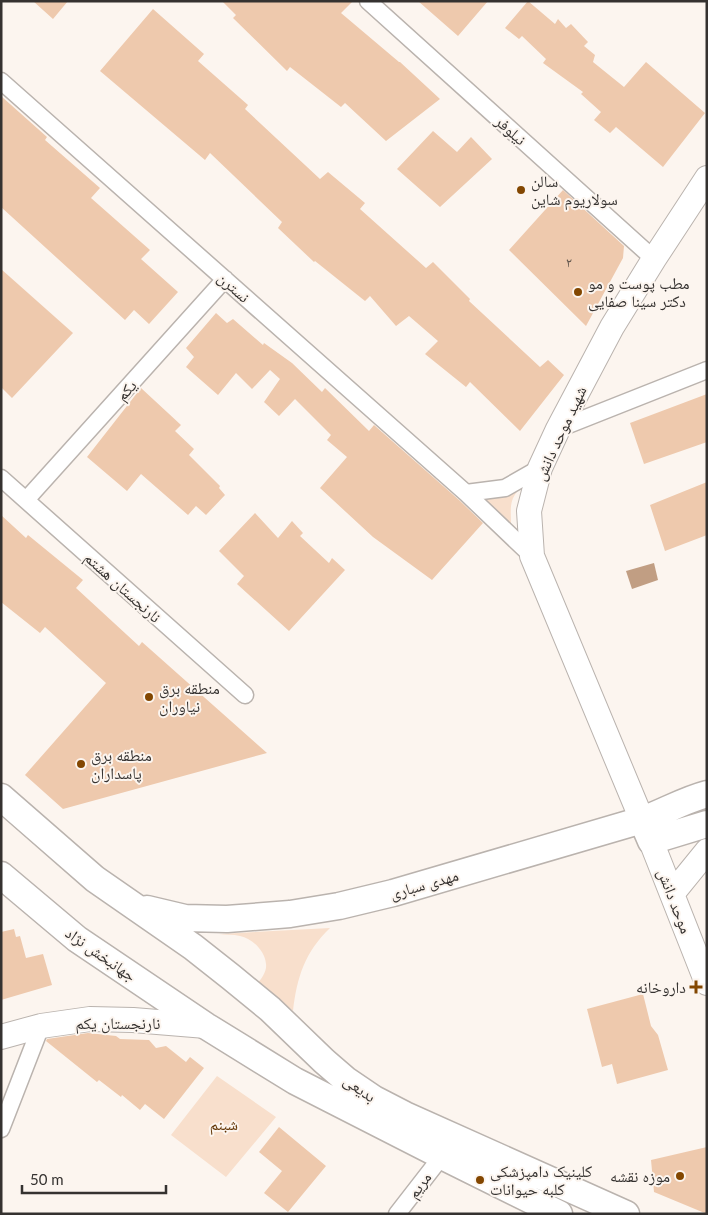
<svg xmlns="http://www.w3.org/2000/svg" width="708" height="1215" font-family="Lato,'Noto Naskh Arabic',sans-serif">
<rect width="100%" height="100%" fill="#fcf5ef"/>
<path fill="#f8dfcc" d="M 517,492 C 509,501 511,512 511,524 L 502,521 L 480,496 Z
M 330,928 C 305,952 297,977 293,1011 L 258,983 C 262,978 267,971 266,964 C 265,951 253,939 240,936 C 233,934 226,935 219,934 Z
M 217,1076 L 276,1117 L 226,1177 L 171,1135 Z"/>
<path fill="#c19e83" d="M 654,563 L 658,580 L 632,589 L 626,571 Z"/>
<path fill="#eec9ad" d="M 33,1 L 68,1 L 53,19 Z
M 222,1 L 353,1 L 341,13 L 399,62 L 400,62 L 440,99 L 386,141 L 345,103 L 341,107 L 290,67 L 287,71 L 233,18 L 236,15 Z
M 418,1 L 488,1 L 458,36 Z
M 528,1 L 555,24 L 558,19 L 566,28 L 571,24 L 588,42 L 584,46 L 595,55 L 593,62 L 624,87 L 646,62 L 705,113 L 663,167 L 616,127 L 610,133 L 594,120 L 601,112 L 581,94 L 583,92 L 543,63 L 546,59 L 522,36 L 519,39 L 505,28 Z
M 153,9 L 204,54 L 198,61 L 248,105 L 245,109 L 320,179 L 328,172 L 365,203 L 360,209 L 426,268 L 433,262 L 470,299 L 469,301 L 540,367 L 548,360 L 564,375 L 520,431 L 470,382 L 466,387 L 425,354 L 438,341 L 409,316 L 396,326 L 370,296 L 365,301 L 315,261 L 314,262 L 278,228 L 282,222 L 210,153 L 205,160 L 100,71 Z
M 1,96 L 47,137 L 45,140 L 100,188 L 91,198 L 150,250 L 141,259 L 178,292 L 149,324 L 134,310 L 125,320 L 1,207 Z
M 433,131 L 457,152 L 471,137 L 492,159 L 440,207 L 397,169 Z
M 563,190 L 624,246 L 623,258 L 586,326 L 509,250 Z
M 1,269 L 73,333 L 12,398 L 1,387 Z
M 216,313 L 227,323 L 233,319 L 263,345 L 264,343 L 292,363 L 322,392 L 325,388 L 369,431 L 374,425 L 459,500 L 483,523 L 432,580 L 373,537 L 320,488 L 347,457 L 327,440 L 331,435 L 295,399 L 279,416 L 264,402 L 280,379 L 270,370 L 252,389 L 236,373 L 218,395 L 186,367 L 194,357 L 186,348 Z
M 141,388 L 181,425 L 175,431 L 194,449 L 189,455 L 220,486 L 219,488 L 225,495 L 206,515 L 196,506 L 188,515 L 141,474 L 127,491 L 87,457 Z
M 707,394 L 707,442 L 644,464 L 630,423 Z
M 707,482 L 707,535 L 665,551 L 650,505 Z
M 255,513 L 278,538 L 292,521 L 303,533 L 300,536 L 329,563 L 332,558 L 345,570 L 289,631 L 237,584 L 244,576 L 219,551 Z
M 1,515 L 26,538 L 28,535 L 83,580 L 76,588 L 139,646 L 142,642 L 267,753 L 63,809 L 25,775 L 106,683 L 45,627 L 40,633 L 1,602 Z
M 14,929 L 16,937 L 20,936 L 26,958 L 43,954 L 52,985 L 1,1000 L 1,932 Z
M 643,994 L 651,1026 L 658,1035 L 668,1070 L 617,1084 L 612,1064 L 602,1067 L 587,1009 Z
M 88,1033 L 116,1036 L 120,1039 L 149,1040 L 156,1048 L 166,1046 L 186,1062 L 190,1057 L 204,1068 L 164,1119 L 145,1104 L 140,1110 L 122,1095 L 121,1097 L 99,1080 L 97,1082 L 46,1041 L 47,1039 Z
M 279,1127 L 326,1166 L 288,1212 L 264,1193 L 282,1171 L 259,1152 Z
M 707,1147 L 707,1214 L 654,1192 L 651,1160 Z"/>
<g fill="none" stroke-linecap="round" stroke-linejoin="round">
<g stroke="#bab3ae" stroke-width="19">
<path id="street" d="M 368,1 L 654,259
M 1,81 L 466,493 L 532,556
M 558,429 L 707,370
M 1,478 L 245,695
M 466,493 L 505,488 L 540,468
M 26,500 L 225,279
M 1,1129 L 41,1026
M 397,1214 L 442,1156"/>
</g>
<g stroke="#bab3ae" stroke-width="26">
<path id="secondary" d="M 642,820 L 532,556 L 529,511 L 540,468 L 558,429 L 612,327 L 654,259 L 707,178
M 651,841 L 707,983
M 672,894 L 707,851
M 1,1037 L 41,1026 L 90,1019 L 133,1020 L 206,1026"/>
</g>
<g stroke="#bab3ae" stroke-width="29">
<path id="primary" d="M 1,797 L 95,879 L 193,947 L 231,977 L 270,1009 L 324,1061 L 346,1080 L 374,1099 L 405,1115 L 626,1214
M 642,820 L 651,841 L 707,824
M 1,875 L 77,939 L 206,1026 L 295,1081 L 442,1156 L 559,1214
M 147,909 L 185,918 L 227,919 L 290,914 L 339,906 L 393,893 L 642,820 C 664,812 684,800 707,794"/>
</g>
<use href="#street" stroke="#fff" stroke-width="16"/>
<use href="#secondary" stroke="#fff" stroke-width="24"/>
<use href="#primary" stroke="#fff" stroke-width="26"/>
</g>
<g fill="#834701" stroke="#fcf5ef" stroke-width="2">
<circle cx="521" cy="190" r="5"/>
<circle cx="578" cy="292" r="5"/>
<circle cx="149" cy="697" r="5"/>
<circle cx="81" cy="764" r="5"/>
<path d="M693.5 979.5h5v5h5v5h-5v5h-5v-5h-5v-5h5z"/>
<circle cx="680" cy="1176" r="5"/>
<circle cx="480" cy="1180" r="5"/>
</g>
<g text-anchor="middle" stroke-width="4" stroke-linejoin="round" paint-order="stroke">
<g font-size="14" fill="#63584f">
<text x="569" y="267">۲</text>
</g>
<g font-size="16" fill="#353230" stroke="#fcf5ef">
<text transform="translate(511 130) rotate(42)" y="6">نیلوفر</text>
<text transform="translate(234 287) rotate(42)" y="6">نسترن</text>
<text transform="translate(126 390) rotate(-48)" y="6">یکم</text>
<text transform="translate(560 433) rotate(-65)" y="6">شهید موحد دانش</text>
<text transform="translate(123 587) rotate(42)" y="6">نارنجستان هشتم</text>
<text transform="translate(424 884) rotate(-16)" y="6">مهدی سباری</text>
<text transform="translate(675 901) rotate(69)" y="6">موحد دانش</text>
<text transform="translate(101 954) rotate(35)" y="6">جهانبخش نژاد</text>
<text x="118" y="1029">نارنجستان یکم</text>
<text transform="translate(360 1088) rotate(35)" y="6">بدیعی</text>
<text transform="translate(419 1185) rotate(-53)" y="6">مریم</text>
</g>
<g font-size="16" fill="#353230" stroke="#fcf5ef" text-anchor="start">
<text x="531" y="187">سالن<tspan x="531" dy="18">سولاریوم شاین</tspan></text>
<text x="588" y="289">مطب پوست و مو<tspan x="588" dy="18">دکتر سینا صفایی</tspan></text>
<text x="159" y="694">منطقه برق<tspan x="159" dy="18">نیاوران</tspan></text>
<text x="91" y="761">منطقه برق<tspan x="91" dy="18">پاسداران</tspan></text>
<text x="686" y="993" text-anchor="end">داروخانه</text>
<text x="490" y="1177">کلینیک دامپزشکی<tspan x="490" dy="18">کلبه حیوانات</tspan></text>
<text x="670" y="1182" text-anchor="end">موزه نقشه</text>
</g>
<g font-size="16" fill="#613302" stroke="#fcf5ef">
<text x="224" y="1130">شبنم</text>
</g>
</g>
<rect width="708" height="1215" fill="none" stroke="#353230" stroke-width="5"/>
<path d="M22 1185v8h144v-8" fill="none" stroke="#353230" stroke-width="2.5"/>
<text x="30" y="1185" font-size="15" fill="#353230" stroke="#fcf5ef" stroke-width="4" paint-order="stroke">50 m</text>
</svg>
